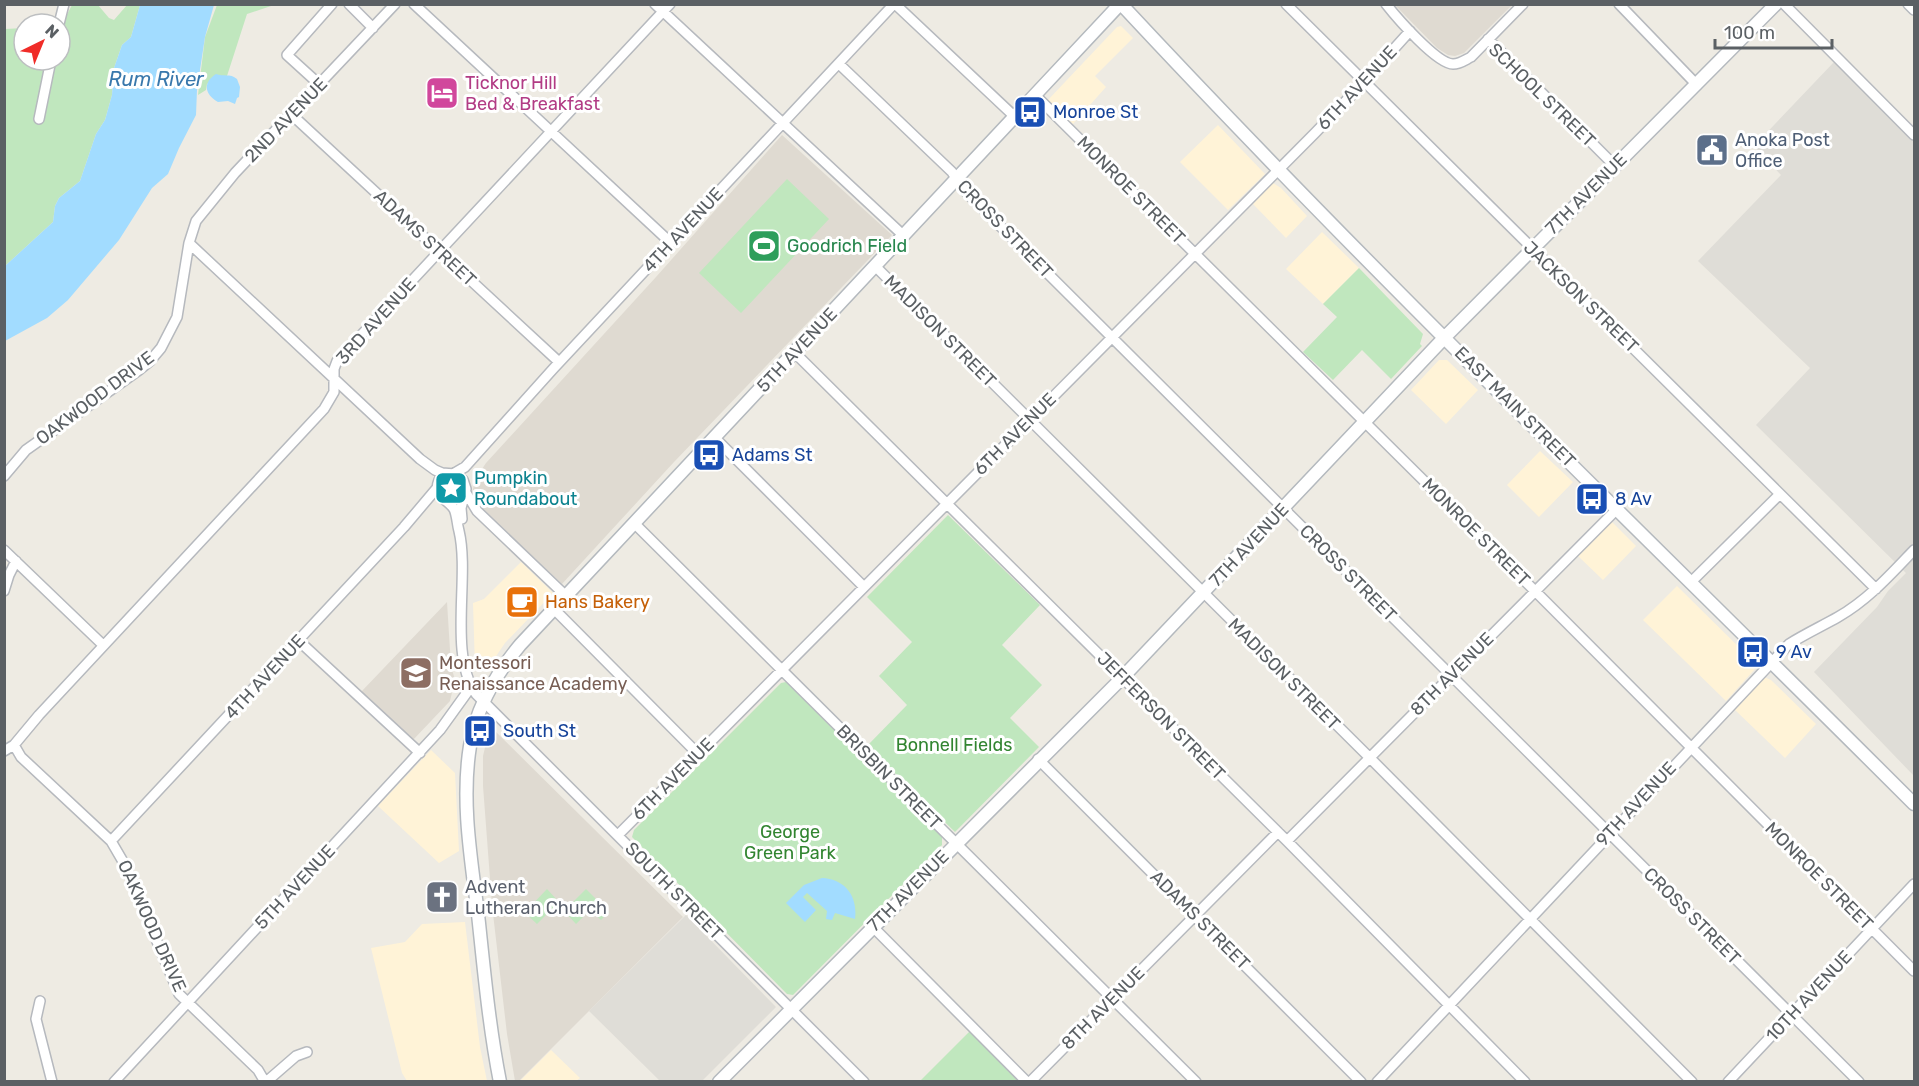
<svg xmlns="http://www.w3.org/2000/svg" width="1919" height="1086" font-family="Rubik,sans-serif">
<rect width="100%" height="100%" fill="#eeebe3"/>
<path fill="#fff3d7" d="M 1121,26 L 1133,38 L 1095,76 L 1106,87 L 1073,124 L 1048,100 L 1117,27 Z
M 1218,125 L 1265,174 L 1228,210 L 1180,162 Z
M 1273,183 L 1281,188 L 1307,216 L 1286,238 L 1253,204 Z
M 1322,232 L 1359,268 L 1323,304 L 1286,269 Z
M 1439,360 L 1447,360 L 1478,390 L 1446,424 L 1411,390 Z
M 1540,451 L 1573,482 L 1539,517 L 1507,485 Z
M 1612,522 L 1636,546 L 1603,580 L 1578,556 Z
M 521,562 L 553,593 L 505,643 L 486,671 L 475,668 L 473,603 L 484,599 Z
M 1677,586 L 1752,660 L 1752,666 L 1755,669 L 1726,701 L 1643,620 Z
M 1764,677 L 1771,680 L 1816,724 L 1785,758 L 1734,709 Z
M 431,750 L 455,773 L 459,851 L 439,863 L 378,806 Z
M 465,922 L 480,1047 L 487,1081 L 407,1081 L 402,1073 L 371,948 L 405,942 L 422,924 Z
M 551,1050 L 580,1078 L 576,1081 L 519,1082 Z"/>
<path fill="#dfddd7" d="M 1834,62 L 1914,142 L 1914,776 L 1814,672 L 1877,607 L 1888,591 L 1906,573 L 1756,425 L 1810,368 L 1698,261 L 1781,175 L 1754,146 Z
M 686,915 L 776,1007 L 702,1081 L 660,1081 L 589,1011 Z"/>
<path fill="#dfdad1" d="M 1395,5 L 1512,5 L 1464,53 L 1455,56 L 1448,55 L 1437,48 Z
M 782,135 L 892,235 L 674,462 L 562,584 L 476,503 L 479,500 L 472,493 L 476,478 L 486,463 L 656,277 Z
M 447,602 L 451,666 L 455,680 L 450,701 L 413,740 L 361,692 Z
M 491,727 L 683,917 L 519,1081 L 515,1081 L 507,1034 L 492,905 L 483,786 L 483,756 L 488,735 Z"/>
<path fill="#c0e7be" d="M 72,5 L 98,5 L 109,18 L 114,20 L 127,5 L 140,5 L 131,37 L 122,45 L 114,68 L 112,95 L 105,120 L 96,134 L 80,181 L 59,198 L 55,206 L 53,222 L 5,266 L 5,29 L 24,28 L 24,60 L 60,60 L 60,28 Z
M 217,5 L 274,5 L 247,14 L 227,76 L 220,76 L 207,84 L 206,90 L 198,95 L 205,37 Z
M 787,179 L 829,219 L 741,313 L 699,273 Z
M 1359,268 L 1423,334 L 1420,344 L 1422,346 L 1391,379 L 1362,350 L 1333,380 L 1303,352 L 1337,317 L 1323,304 Z
M 948,515 L 1040,605 L 1002,645 L 1042,685 L 1010,718 L 1039,747 L 955,832 L 867,746 L 907,705 L 879,676 L 912,642 L 867,597 Z
M 786,682 L 942,837 L 942,845 L 793,995 L 787,994 L 632,837 L 634,830 L 781,683 Z
M 547,889 L 559,902 L 537,924 L 525,913 L 526,911 Z
M 586,889 L 609,912 L 601,920 L 590,910 L 576,924 L 564,911 Z
M 970,1031 L 1019,1082 L 919,1082 Z"/>
<path fill="#a2dcff" d="M 140,5 L 214,5 L 205,37 L 197,90 L 196,115 L 179,148 L 168,174 L 152,188 L 119,240 L 68,300 L 47,318 L 5,341 L 5,266 L 53,222 L 55,206 L 59,198 L 80,181 L 96,134 L 105,120 L 112,95 L 114,68 L 122,45 L 131,37 Z
M 216,74 C 223,77 230,73 237,79 L 240,87 L 239,97 L 237,98 L 235,104 L 228,101 L 218,102 C 205,95 202,83 216,74 Z
M 822,878 C 845,879 858,896 855,919 L 835,913 L 832,920 L 826,919 L 827,911 L 807,893 L 803,897 L 816,910 L 805,922 L 786,903 L 804,885 Z"/>
<g fill="none" stroke-linecap="round" stroke-linejoin="round">
<g stroke="#b6b9be" stroke-width="12">
<path id="street" d="M 349,4 L 373,28
M 414,4 L 671,243
M 655,4 L 904,236
M 895,4 L 1015,117
M 1286,4 L 1876,589
M 1386,4 C 1397,18 1437,64 1453,64 C 1460,64 1465,60 1471,57 L 1523,4
M 1619,4 L 1697,85
M 1784,4 L 1914,135
M 1908,4 L 1914,10
M 59,24 L 64,4
M 1488,39 L 1614,165
M 839,64 L 952,172 L 963,189 L 1859,1082
M 320,85 L 287,55 L 332,4
M 1035,95 L 1535,591 L 1914,971
M 291,114 L 559,362
M 39,119 L 51,60
M 189,243 L 420,459 L 435,470 L 442,473 L 455,474 L 463,480 L 466,489 L 461,508 L 462,519
M 876,267 L 1369,757 L 1692,1082
M 795,353 L 1287,841 L 1525,1082
M 715,438 L 864,587
M 448,474 L 439,480 C 432,497 447,498 454,509 C 457,515 457,524 459,531 C 470,577 448,654 476,694 L 864,1082
M 453,474 L 465,467 L 553,369 L 894,4
M 4,476 L 26,450 L 139,370 L 150,361 L 161,348 L 177,317 L 189,243 L 196,221 L 235,173 L 395,4
M 465,491 L 477,511 L 566,596
M 634,523 L 1196,1082
M 4,550 L 103,645
M 1691,582 L 1780,494
M 4,591 L 9,575 L 16,561
M 554,609 L 698,754
M 299,641 L 420,753
M 14,745 L 21,757 L 111,841 L 125,865 L 179,994 L 258,1070 L 265,1082
M 4,751 L 14,745 L 39,715 L 324,409 L 334,392 L 334,369 L 337,361 L 670,4
M 1038,759 L 1361,1082
M 618,835 L 1315,133 L 1364,82 L 1410,31
M 111,841 L 404,527 L 437,488
M 1287,841 L 1617,509
M 872,926 L 1027,1082
M 40,1001 L 36,1019 L 52,1082
M 114,1082 L 440,730 L 471,687
M 266,1082 L 296,1056 L 307,1052
M 1030,1082 L 1278,832
M 1377,1082 L 1789,644 C 1805,634 1822,626 1838,617 C 1868,600 1891,574 1914,550
M 1728,1082 L 1914,884"/>
</g>
<g stroke="#b4b9be" stroke-width="15">
<path id="secondary" d="M 1121,4 C 1377,279 1649,539 1914,804
M 500,1082 C 489,1026 484,970 478,914 C 471,859 461,801 470,746 C 476,708 496,674 520,645 L 1120,4
M 719,1082 L 1122,678 L 1444,338 L 1776,4"/>
</g>
<use href="#street" stroke="#fff" stroke-width="9"/>
<use href="#secondary" stroke="#fff" stroke-width="12"/>
</g>
<defs>
<g id="hotel-square" transform="scale(1.725)"><rect x="-9" y="-9" width="18" height="18" rx="4" fill="#d1479c" stroke="#fff"/><path d="M-6-4.5h1.5V1H6V5H4.5V3h-9V5H-6ZM-4 0a1.8 1.8 0 1 1 3.6 0ZM.5 0V-2.5h3Q6-2.5 6 0Z" fill="#fff"/></g>
<g id="bus-square" transform="scale(1.725)"><rect x="-9" y="-9" width="18" height="18" rx="4" fill="#1a4fb4" stroke="#fff"/><path d="M-5-6H5V4H4V6H2V4H-2V6H-4V4H-5ZM-3.5-4V0h7V-4ZM-3.5 1.2v1.5H-2V1.2ZM2 1.2v1.5H3.5V1.2Z" fill="#fff"/></g>
<g id="civic-square" transform="scale(1.725)"><rect x="-9" y="-9" width="18" height="18" rx="4" fill="#5c6f8a" stroke="#fff"/><path d="M-.6-6.5H3V-4.5H.6V-3L4-1V1h2V6H-6V1h2V-1L-.6-3ZM-1.2 2.5V6h2.4V2.5Z" fill="#fff"/></g>
<g id="stadium-square" transform="scale(1.725)"><rect x="-9" y="-9" width="18" height="18" rx="4" fill="#2e9e5b" stroke="#fff"/><path d="M0-5a6.5 5 0 1 0 0 10a6.5 5 0 1 0 0-10ZM-3.5-1.8h7v3.6h-7Z" fill="#fff"/></g>
<g id="sight-square" transform="scale(1.725)"><rect x="-9" y="-9" width="18" height="18" rx="4" fill="#0f9aa8" stroke="#fff"/><path d="M0-6L1.8-2.2L6-1.7L2.9 1.2L3.7 5.4L0 3.3L-3.7 5.4L-2.9 1.2L-6-1.7L-1.8-2.2Z" fill="#fff"/></g>
<g id="cafe-square" transform="scale(1.725)"><rect x="-9" y="-9" width="18" height="18" rx="4" fill="#e8710a" stroke="#fff"/><path d="M-5.5-4.5H6V0H3Q3 3.5 0 3.5H-2.5Q-5.5 3.5-5.5 0ZM3-3.2v2h1.7v-2ZM-6 4.5H4V6H-6Z" fill="#fff"/></g>
<g id="school-square" transform="scale(1.725)"><rect x="-9" y="-9" width="18" height="18" rx="4" fill="#8d6e63" stroke="#fff"/><path d="M0-5L7-2L0 1L-7-2ZM-4 1L0 2.5L4 1V4Q0 6-4 4Z" fill="#fff"/></g>
<g id="church-square" transform="scale(1.725)"><rect x="-9" y="-9" width="18" height="18" rx="4" fill="#6b7280" stroke="#fff"/><path d="M-1.2-6h2.4v3.5h3.3v2.4h-3.3V6h-2.4V-.1h-3.3v-2.4h3.3Z" fill="#fff"/></g>
</defs>
<g fill-rule="evenodd">
<use href="#hotel-square" x="442" y="93"/>
<use href="#bus-square" x="1030" y="112"/>
<use href="#civic-square" x="1712" y="150"/>
<use href="#stadium-square" x="764" y="246"/>
<use href="#bus-square" x="709" y="455"/>
<use href="#sight-square" x="451" y="488"/>
<use href="#bus-square" x="1592" y="499"/>
<use href="#cafe-square" x="522" y="602"/>
<use href="#bus-square" x="1753" y="652"/>
<use href="#school-square" x="416" y="673"/>
<use href="#bus-square" x="480" y="731"/>
<use href="#church-square" x="442" y="897"/>
</g>
<g text-anchor="middle" stroke-width="6" stroke-linejoin="round" paint-order="stroke">
<g font-size="18" fill="#b23c85" stroke="#fff" text-anchor="start">
<text x="465" y="89">Ticknor Hill<tspan x="465" dy="21">Bed &amp; Breakfast</tspan></text>
</g>
<g font-size="18" fill="#5b6064" stroke="#fff">
<text transform="translate(1357 88) rotate(-47)" y="6">6TH AVENUE</text>
<text transform="translate(1542 95) rotate(44)" y="6">SCHOOL STREET</text>
<text transform="translate(286 120) rotate(-46)" y="6">2ND AVENUE</text>
<text transform="translate(1131 190) rotate(45)" y="6">MONROE STREET</text>
<text transform="translate(1586 194) rotate(-45)" y="6">7TH AVENUE</text>
<text transform="translate(1005 229) rotate(46)" y="6">CROSS STREET</text>
<text transform="translate(683 230) rotate(-47)" y="6">4TH AVENUE</text>
<text transform="translate(425 238) rotate(43)" y="6">ADAMS STREET</text>
<text transform="translate(1581 297) rotate(44)" y="6">JACKSON STREET</text>
<text transform="translate(376 321) rotate(-48)" y="6">3RD AVENUE</text>
<text transform="translate(940 331) rotate(45)" y="6">MADISON STREET</text>
<text transform="translate(797 350) rotate(-47)" y="6">5TH AVENUE</text>
<text transform="translate(95 398) rotate(-37)" y="6">OAKWOOD DRIVE</text>
<text transform="translate(1515 407) rotate(45)" y="6">EAST MAIN STREET</text>
<text transform="translate(1015 434) rotate(-45)" y="6">6TH AVENUE</text>
<text transform="translate(1476 532) rotate(45)" y="6">MONROE STREET</text>
<text transform="translate(1249 545) rotate(-47)" y="6">7TH AVENUE</text>
<text transform="translate(1348 573) rotate(45)" y="6">CROSS STREET</text>
<text transform="translate(1284 674) rotate(45)" y="6">MADISON STREET</text>
<text transform="translate(1452 674) rotate(-45)" y="6">8TH AVENUE</text>
<text transform="translate(265 677) rotate(-47)" y="6">4TH AVENUE</text>
<text transform="translate(1161 716) rotate(45)" y="6">JEFFERSON STREET</text>
<text transform="translate(889 777) rotate(45)" y="6">BRISBIN STREET</text>
<text transform="translate(673 779) rotate(-45)" y="6">6TH AVENUE</text>
<text transform="translate(1636 804) rotate(-47)" y="6">9TH AVENUE</text>
<text transform="translate(1819 876) rotate(45)" y="6">MONROE STREET</text>
<text transform="translate(295 887) rotate(-47)" y="6">5TH AVENUE</text>
<text transform="translate(674 891) rotate(45)" y="6">SOUTH STREET</text>
<text transform="translate(908 891) rotate(-45)" y="6">7TH AVENUE</text>
<text transform="translate(1692 916) rotate(45)" y="6">CROSS STREET</text>
<text transform="translate(1200 920) rotate(45)" y="6">ADAMS STREET</text>
<text transform="translate(152 926) rotate(66)" y="6">OAKWOOD DRIVE</text>
<text transform="translate(1809 996) rotate(-47)" y="6">10TH AVENUE</text>
<text transform="translate(1103 1008) rotate(-45)" y="6">8TH AVENUE</text>
</g>
<g font-size="18" fill="#164399" stroke="#fff" text-anchor="start">
<text x="1053" y="118">Monroe St</text>
<text x="732" y="461">Adams St</text>
<text x="1615" y="505">8 Av</text>
<text x="1776" y="658">9 Av</text>
<text x="503" y="737">South St</text>
</g>
<g font-size="18" fill="#4e5e75" stroke="#fff" text-anchor="start">
<text x="1735" y="146">Anoka Post<tspan x="1735" dy="21">Office</tspan></text>
</g>
<g font-size="18" fill="#27864d" stroke="#fff" text-anchor="start">
<text x="787" y="252">Goodrich Field</text>
</g>
<g font-size="18" fill="#0d838f" stroke="#fff" text-anchor="start">
<text x="474" y="484">Pumpkin<tspan x="474" dy="21">Roundabout</tspan></text>
</g>
<g font-size="18" fill="#c56008" stroke="#fff" text-anchor="start">
<text x="545" y="608">Hans Bakery</text>
</g>
<g font-size="18" fill="#785e54" stroke="#fff" text-anchor="start">
<text x="439" y="669">Montessori<tspan x="439" dy="21">Renaissance Academy</tspan></text>
</g>
<g font-size="18" fill="#328531" stroke="#fff">
<text x="954" y="751">Bonnell Fields</text>
<text x="790" y="838">George<tspan x="790" dy="21">Green Park</tspan></text>
</g>
<g font-size="18" fill="#5b616d" stroke="#fff" text-anchor="start">
<text x="465" y="893">Advent<tspan x="465" dy="21">Lutheran Church</tspan></text>
</g>
<g font-size="20" font-style="italic" fill="#3978ac" stroke="#fff">
<text x="156" y="86">Rum River</text>
</g>
</g>
<rect width="1919" height="1086" fill="none" stroke="#5b6064" stroke-width="12"/>
<g transform="translate(42 42) rotate(43)"><circle r="28" fill="#ffffff" stroke="#bdbfc1" stroke-width="1.5"/>
<path d="M0-4.5L10 22L0 15L-10 22Z" fill="#f02c28"/>
<text y="-9" font-size="16" font-weight="bold" text-anchor="middle" fill="#5b6064">N</text>
</g>
<path d="M1715 39v9h117v-9" fill="none" stroke="#5b6064" stroke-width="3"/>
<text x="1724" y="39" font-size="18" fill="#5b6064" stroke="#ffffff" stroke-width="4.5" paint-order="stroke">100 m</text>
</svg>
